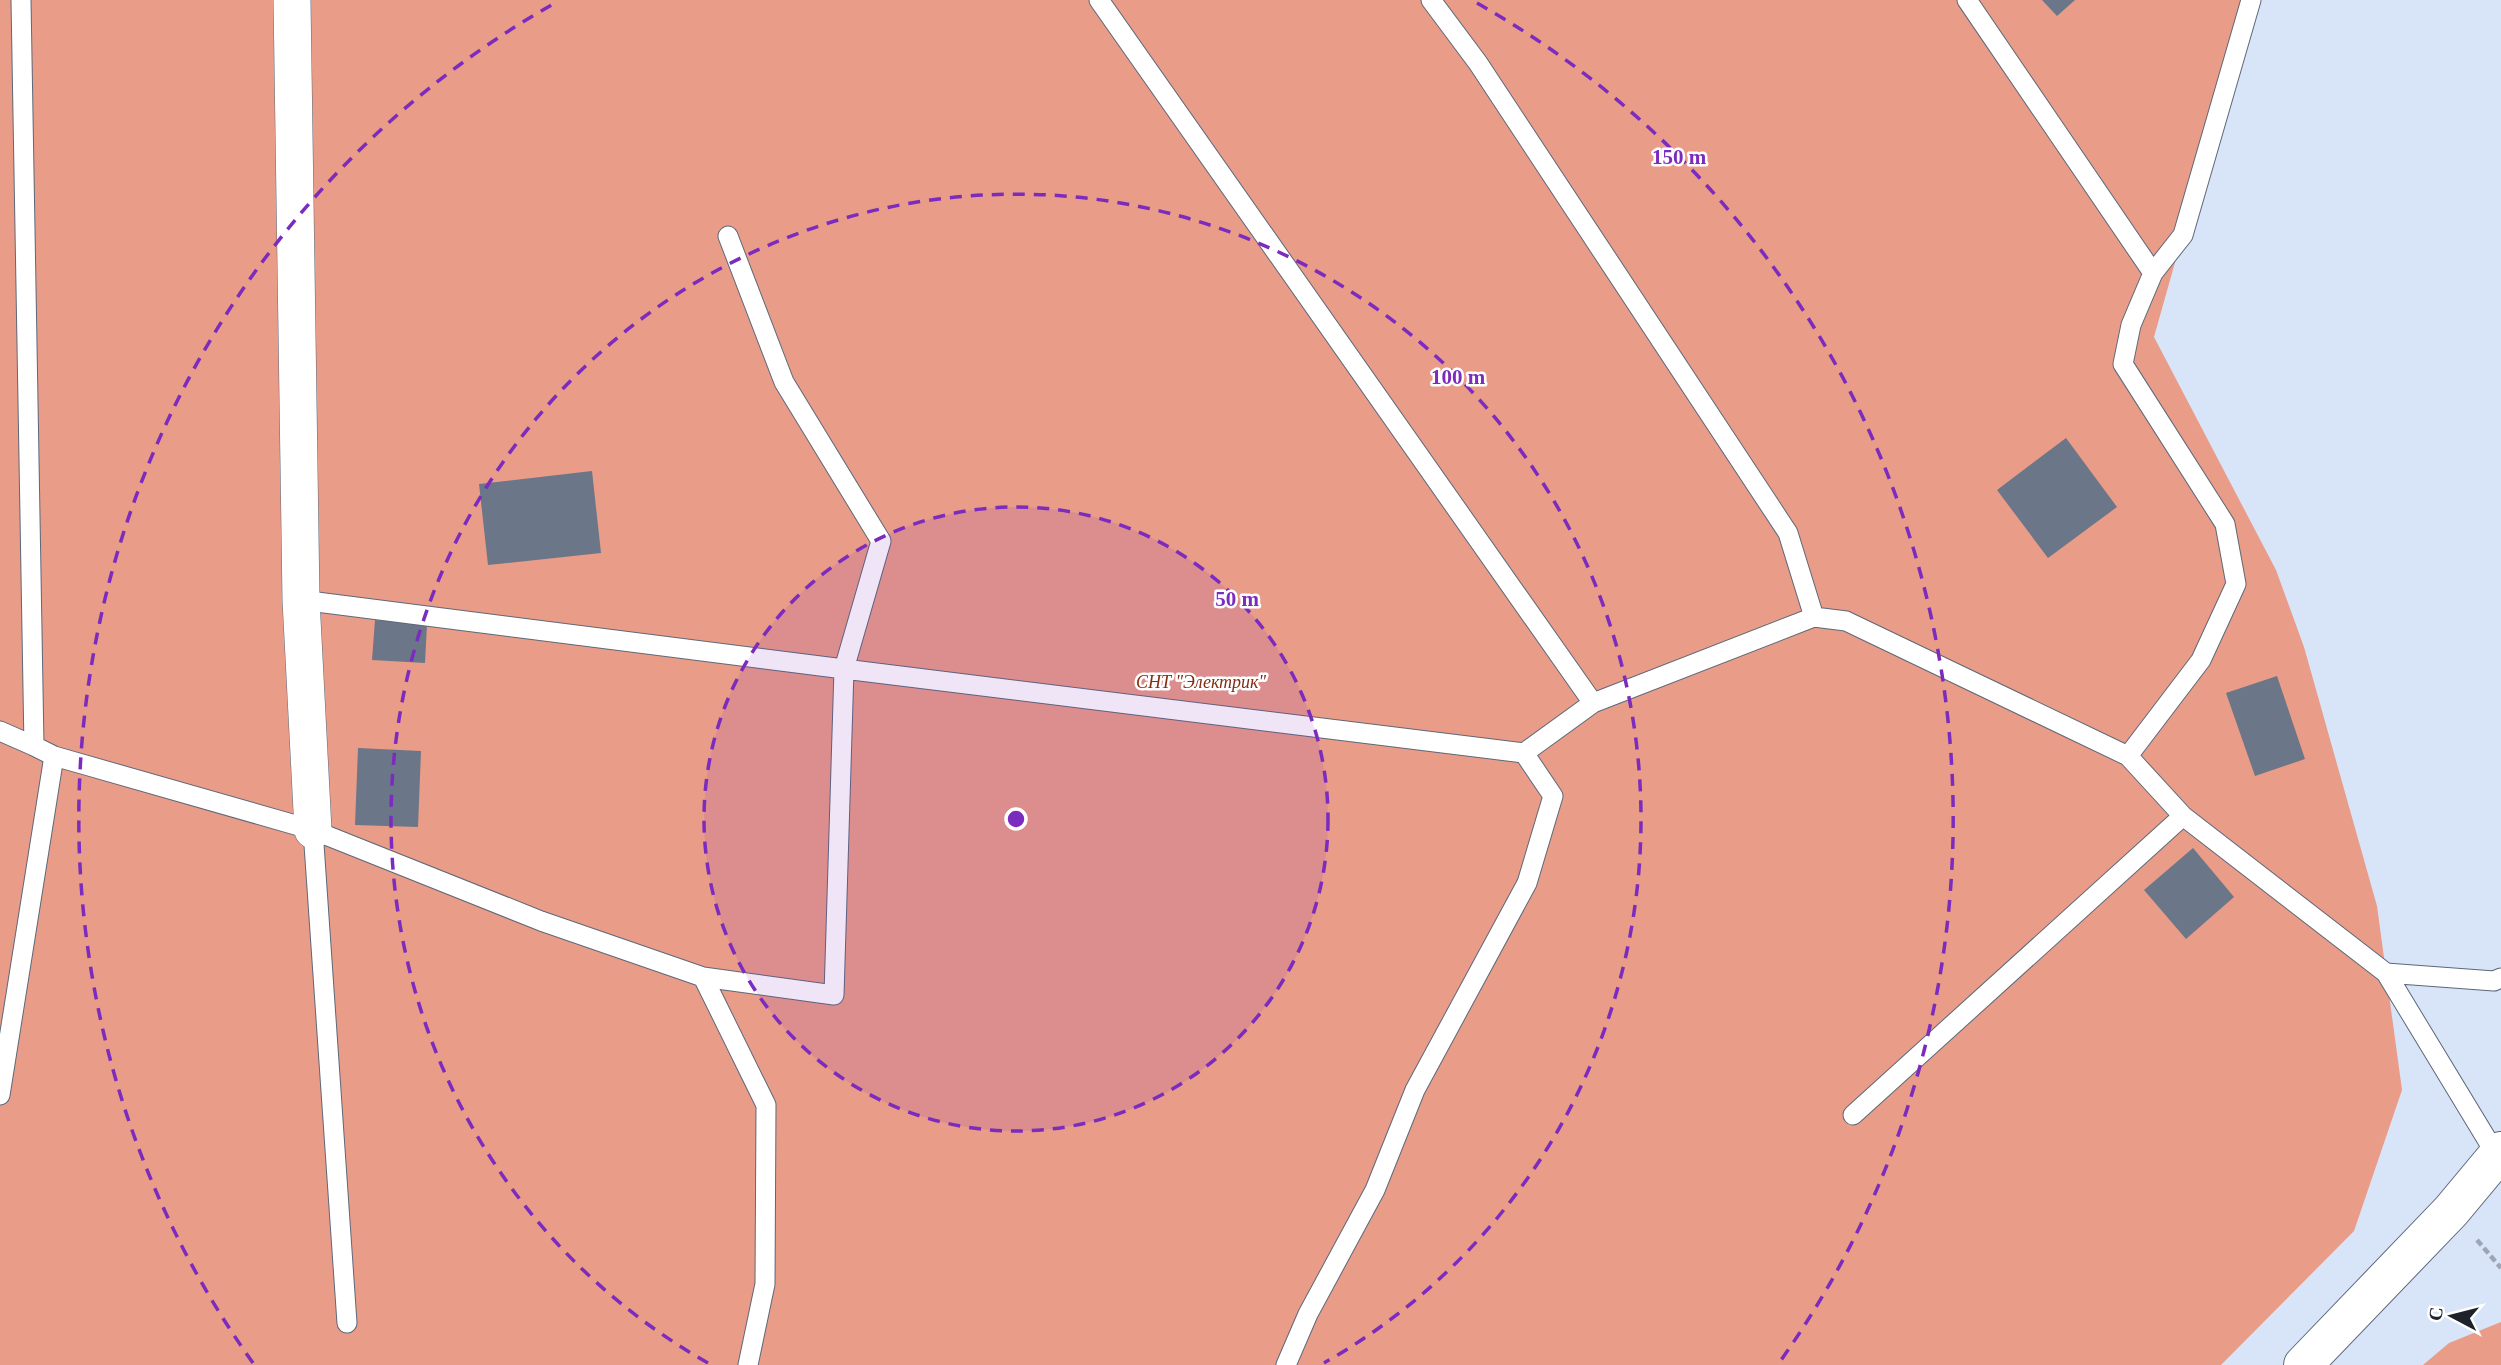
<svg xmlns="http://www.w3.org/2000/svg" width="2501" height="1365" font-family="'Times New Roman',serif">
<rect width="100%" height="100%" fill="#d8e4f8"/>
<path fill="#e99c87" d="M 0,0 L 2249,0 L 2154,337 L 2276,570 L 2304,647 L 2377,906 L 2402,1090 L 2354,1231 L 2221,1365 L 0,1365 Z
M 2501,1322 L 2501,1365 L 2423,1365 L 2449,1343 Z"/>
<path fill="#6b7688" d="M 2042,0 L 2075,0 L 2057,16 Z
M 2066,438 L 2117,507 L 2048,558 L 1997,490 Z
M 592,471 L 601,553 L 488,565 L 479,484 Z
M 375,620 L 427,624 L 425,663 L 372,660 Z
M 2277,676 L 2305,759 L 2255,776 L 2226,693 Z
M 358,748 L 421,751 L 418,827 L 355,825 Z
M 2193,848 L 2234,897 L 2186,939 L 2144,890 Z"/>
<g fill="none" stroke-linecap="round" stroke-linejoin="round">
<g stroke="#5d6879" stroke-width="21">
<path id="service" d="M 21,0 L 34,746 L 54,756 L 313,830 L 347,1323
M 1099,0 L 1593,703
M 1431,0 L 1478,63 L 1788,533 L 1814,617
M 1967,0 L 2153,273 L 2131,325 L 2123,364 L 2225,524 L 2236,584 L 2201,660 L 2128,756
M 728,236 L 784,382 L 881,541 L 844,669 L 1524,753 L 1553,796 L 1527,883 L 1415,1090 L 1375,1190 L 1308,1314 L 1286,1365
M 2153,273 L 2183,235 L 2251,0
M 301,600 L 844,669 L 834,995 L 703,977
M 0,731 L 34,746
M 1524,753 L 1593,703 L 1814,617 L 1846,621 L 2128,756 L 2183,816 L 1853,1115
M 2183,816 L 2386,973 L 2497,1156
M 313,830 L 541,921 L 703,977 L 766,1105 L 765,1284 L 748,1365
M 2386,973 L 2494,981 L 2501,978
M 0,1095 L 54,756"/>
</g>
<g stroke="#5d6879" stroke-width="38">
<path id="minor" d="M 292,0 L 301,600 L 313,830"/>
</g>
<g stroke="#5d6879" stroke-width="40">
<path id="tertiary" d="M 2303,1365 L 2451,1211 L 2501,1151"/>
</g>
<path stroke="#9da6b6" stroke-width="4.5" stroke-dasharray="7 3.5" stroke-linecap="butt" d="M 2477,1240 L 2501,1268"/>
<use href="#service" stroke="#fff" stroke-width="19"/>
<use href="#minor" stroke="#fff" stroke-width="37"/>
<use href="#tertiary" stroke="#fff" stroke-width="38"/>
</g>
<circle cx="1016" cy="819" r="312" fill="#7b2cbf" fill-opacity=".12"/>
<g fill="none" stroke="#7b2cbf" stroke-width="3.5" stroke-dasharray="12 9">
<circle cx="1016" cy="819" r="312"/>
<path d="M708 1363A625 625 0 1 1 1324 1363"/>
<path d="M253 1363A937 937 0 0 1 555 3M1477 3A937 937 0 0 1 1779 1363"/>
</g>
<g text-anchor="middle" stroke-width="5" stroke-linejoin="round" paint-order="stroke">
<g font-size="18" font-style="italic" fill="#842d14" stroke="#fff">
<text x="1201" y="688">СНТ "Электрик"</text>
</g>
</g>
<circle cx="1016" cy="819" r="10" fill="#7b2cbf" stroke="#fff" stroke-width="3.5"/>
<g font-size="21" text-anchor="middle" font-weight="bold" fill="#7b2cbf" stroke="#fff" stroke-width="5" stroke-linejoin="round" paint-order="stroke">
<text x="1679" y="164">150 m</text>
<text x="1458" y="384">100 m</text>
<text x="1237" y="606">50 m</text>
</g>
<g transform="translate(2452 1316) rotate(277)" stroke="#ffffff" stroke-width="5" paint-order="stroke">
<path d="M0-5L12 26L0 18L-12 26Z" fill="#1e222a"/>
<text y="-10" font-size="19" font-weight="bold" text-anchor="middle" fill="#1e222a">С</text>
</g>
</svg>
